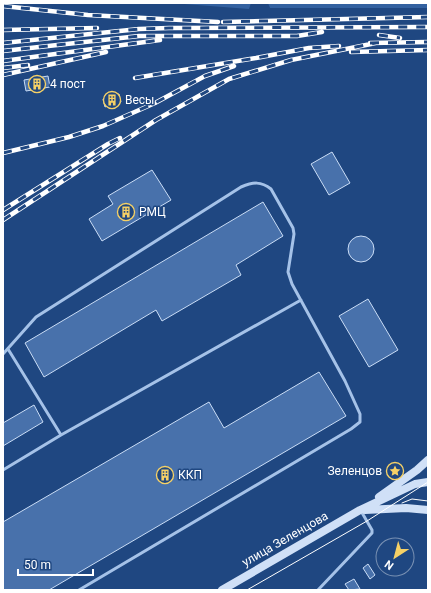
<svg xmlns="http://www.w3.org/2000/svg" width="431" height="593" font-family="Roboto,sans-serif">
<rect width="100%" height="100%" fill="#1f4781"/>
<path fill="#3361a0" d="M 171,3 L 251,3 L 249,9 Z
M 268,3 L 427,3 L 428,8 L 270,8 Z"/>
<path fill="#4871ab" stroke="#caddf6" d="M 48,76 L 50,87 L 26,91 L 24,80 Z
M 119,94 L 121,102 L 109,107 L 109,105 L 105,107 L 103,99 Z
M 332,152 L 350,183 L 329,195 L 311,164 Z
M 152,170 L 171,200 L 102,241 L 89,219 L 113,204 L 108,196 Z
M 263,202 L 283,236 L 236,265 L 241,275 L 162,321 L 156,310 L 44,377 L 25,343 Z
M348 249a13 13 0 1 1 26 0a13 13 0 1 1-26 0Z
M 368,299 L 398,350 L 369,367 L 339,316 Z
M 319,372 L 346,416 L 49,590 L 3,590 L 3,522 L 209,402 L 224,428 Z
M 34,405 L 43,422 L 3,446 L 3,423 Z
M 368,564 L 375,575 L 370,579 L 363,568 Z
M 354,579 L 360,589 L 349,590 L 345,584 Z"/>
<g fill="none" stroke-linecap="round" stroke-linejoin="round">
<path stroke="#a5c2e8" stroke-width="3" d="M 8,349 L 61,435
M 3,354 L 36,317 L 241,187 C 253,182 261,181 271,189 L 293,228 L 294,234 L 288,272 L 292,284 L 345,381 L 360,414 L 360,422 L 351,429 L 79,590
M 3,470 L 61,435 L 301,300
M 318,590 L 372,533 L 372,530 L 361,511"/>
<path stroke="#d0e0f7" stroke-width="8" d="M 379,497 L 417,470 L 428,460
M 365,510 L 406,508 L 428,510
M 222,590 L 360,510 L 415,484 L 428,482"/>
<path stroke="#fff" stroke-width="1" d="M 402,503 L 412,499 L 428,501
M 247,590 L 367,521 L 428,482"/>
<g stroke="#fff" stroke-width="4.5">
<path id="rail" d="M 3,6 L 88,15 L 218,22
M 223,22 L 428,17
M 3,30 L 97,28
M 379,35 L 400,38
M 3,43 L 139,29 L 169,28 L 428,27
M 370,43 L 428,42
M 3,51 L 139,36 L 297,36 L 322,32
M 351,52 L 428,50
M 3,61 L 160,40
M 3,68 L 28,65
M 3,75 L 106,52
M 135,78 L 256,58 L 309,48 L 339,46
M 3,153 L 69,137 L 103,126 L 155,103 L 205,76 L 234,66
M 3,210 L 108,144 L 120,138
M 3,220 L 156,120 L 229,79 L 291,60 L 376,43"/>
</g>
<use href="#rail" stroke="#1f4781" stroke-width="3" stroke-dasharray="9" stroke-linecap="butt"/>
</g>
<defs>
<g id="building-ring" transform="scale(0.9)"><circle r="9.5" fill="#1f4781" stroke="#f6d166" stroke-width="1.5"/><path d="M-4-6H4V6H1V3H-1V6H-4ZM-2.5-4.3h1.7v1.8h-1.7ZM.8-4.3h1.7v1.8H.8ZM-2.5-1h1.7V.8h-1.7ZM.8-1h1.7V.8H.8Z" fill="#f6d166"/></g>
<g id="sight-ring" transform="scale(0.9)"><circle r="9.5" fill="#1f4781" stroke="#f6d166" stroke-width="1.5"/><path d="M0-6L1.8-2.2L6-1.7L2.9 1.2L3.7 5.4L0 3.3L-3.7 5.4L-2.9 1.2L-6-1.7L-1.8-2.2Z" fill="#f6d166"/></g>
</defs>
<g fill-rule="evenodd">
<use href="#building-ring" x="37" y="84"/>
<use href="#building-ring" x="112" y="100"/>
<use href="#building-ring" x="126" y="212"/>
<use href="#sight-ring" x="395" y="471"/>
<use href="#building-ring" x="165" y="475"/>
</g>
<g text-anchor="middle" stroke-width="3" stroke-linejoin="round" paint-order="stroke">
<g font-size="12" fill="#fff" stroke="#1f4781" text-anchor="start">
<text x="50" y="88">4 пост</text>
<text x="125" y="104">Весы</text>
<text x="139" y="216">РМЦ</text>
<text x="382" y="475" text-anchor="end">Зеленцов</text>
<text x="178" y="479">ККП</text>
</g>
<g font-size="12" fill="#fff" stroke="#1f4781">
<text transform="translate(285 539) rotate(-30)" y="4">улица Зеленцова</text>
</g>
</g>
<rect width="431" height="593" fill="none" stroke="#ffffff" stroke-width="8"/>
<g transform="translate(395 557) rotate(216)"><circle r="19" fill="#1f4781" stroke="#7991b3"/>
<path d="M0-3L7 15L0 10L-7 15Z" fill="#f6d166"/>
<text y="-6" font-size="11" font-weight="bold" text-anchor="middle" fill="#ffffff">N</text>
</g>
<path d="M18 569v6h75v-6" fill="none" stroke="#ffffff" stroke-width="2"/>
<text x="24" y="569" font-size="12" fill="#ffffff" stroke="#1f4781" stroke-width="3" paint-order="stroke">50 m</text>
</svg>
